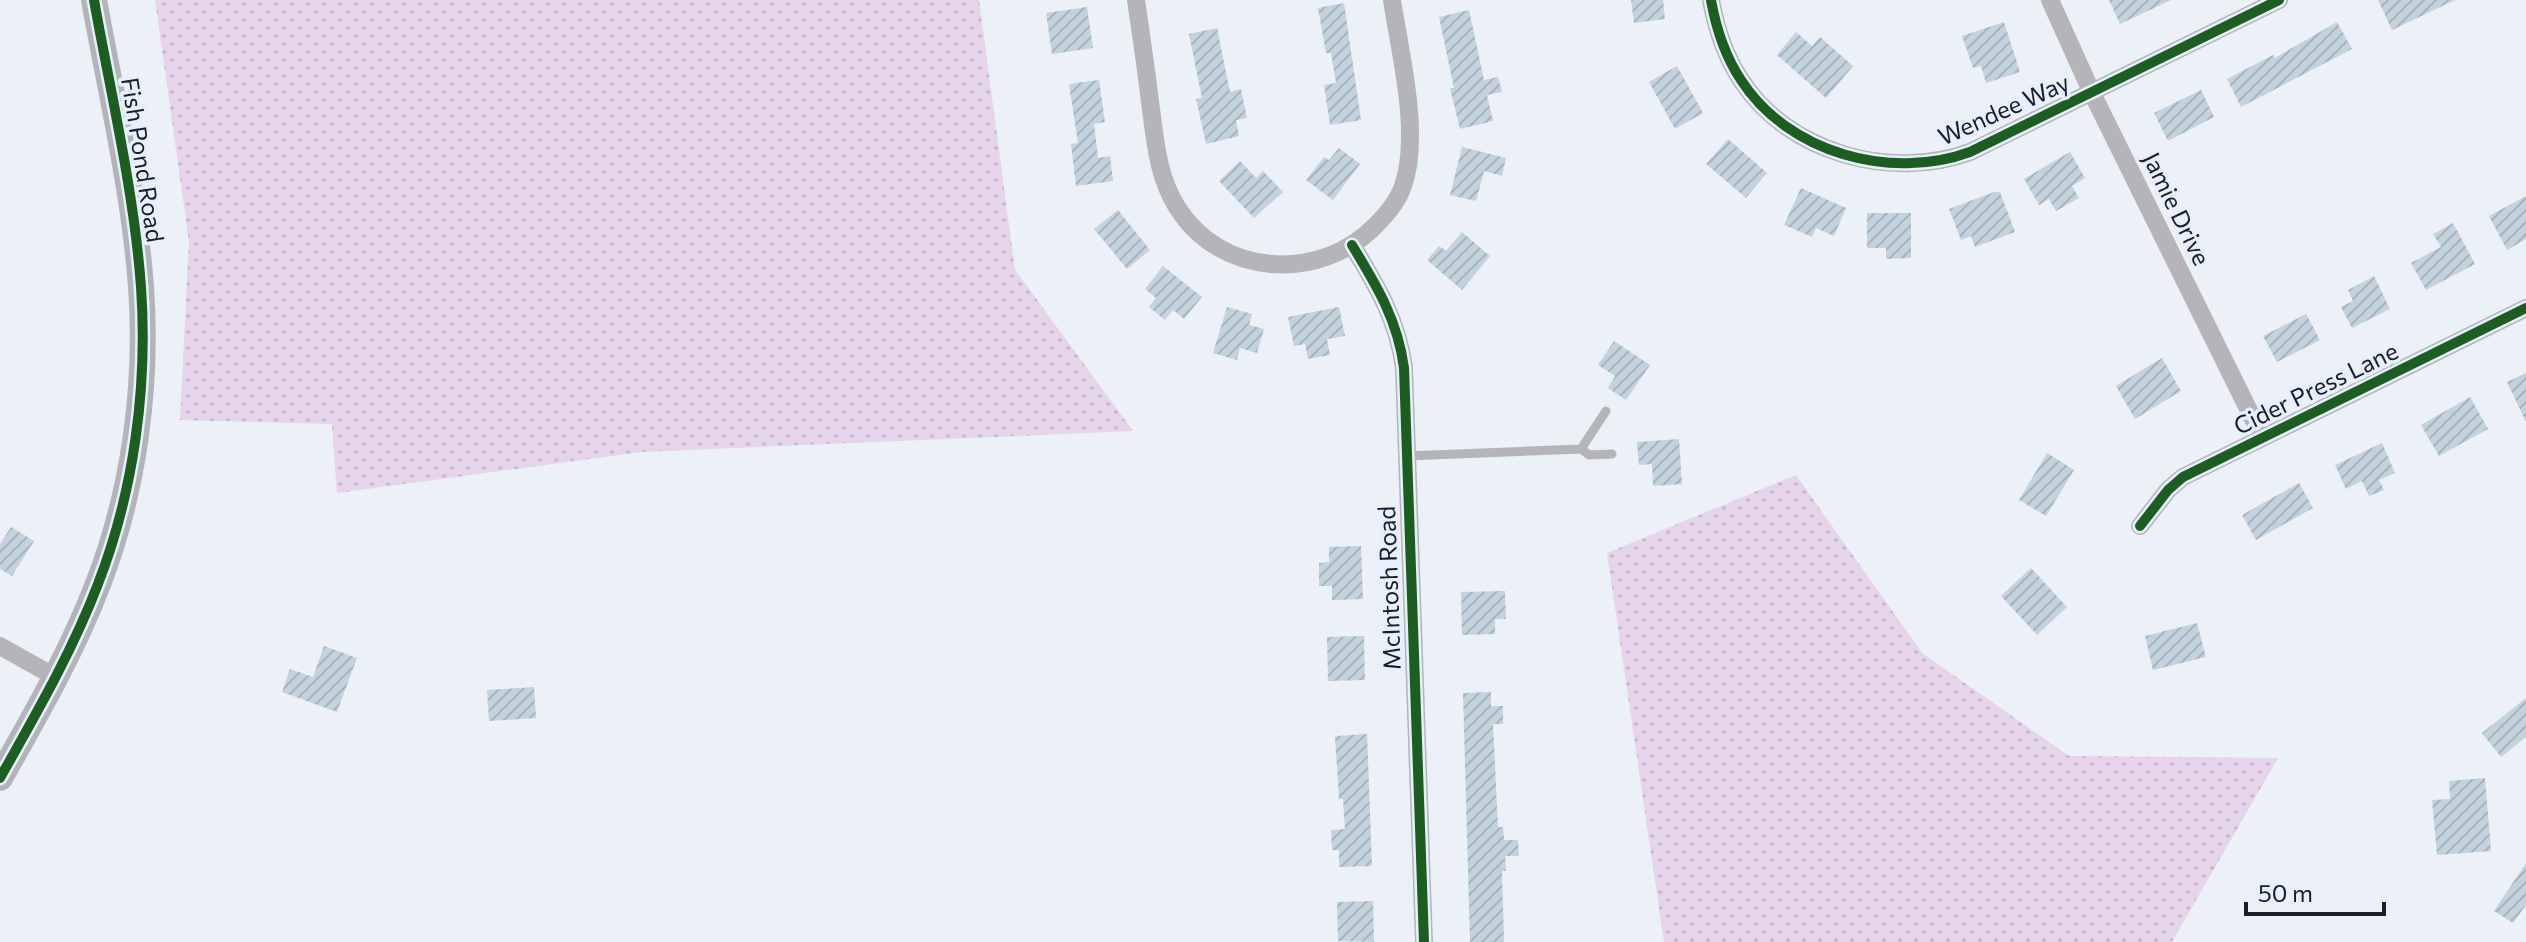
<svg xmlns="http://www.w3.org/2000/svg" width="2526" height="942" font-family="Commissioner,sans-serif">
<defs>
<pattern id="grass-dots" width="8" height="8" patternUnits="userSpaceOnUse" patternTransform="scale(2)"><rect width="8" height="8" fill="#e5d4ea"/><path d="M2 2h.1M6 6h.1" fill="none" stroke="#c4b6c9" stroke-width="1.8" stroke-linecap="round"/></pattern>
<pattern id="building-hatch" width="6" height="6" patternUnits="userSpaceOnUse" patternTransform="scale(2)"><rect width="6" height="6" fill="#c3d2dd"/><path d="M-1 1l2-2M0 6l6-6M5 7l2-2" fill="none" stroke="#a7b4be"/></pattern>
</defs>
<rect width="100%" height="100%" fill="#ecf0f7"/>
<path fill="url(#grass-dots)" d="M 155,0 L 979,0 L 1015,270 L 1133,431 L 642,452 L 337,493 L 332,424 L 180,420 L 189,242 Z
M 1796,475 L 1922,653 L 2069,756 L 2278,758 L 2172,942 L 1664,942 L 1607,553 Z"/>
<path fill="url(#building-hatch)" d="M 1631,0 L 1663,0 L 1665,19 L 1634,23 Z
M 2109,0 L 2171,0 L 2120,24 Z
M 2378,0 L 2455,0 L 2392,30 Z
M 1344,3 L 1361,120 L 1330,125 L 1324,85 L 1336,83 L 1331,53 L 1326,53 L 1318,8 Z
M 1087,7 L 1093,48 L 1052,54 L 1046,13 Z
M 1469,10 L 1484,80 L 1498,77 L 1502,92 L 1487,95 L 1493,121 L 1460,129 L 1450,88 L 1454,88 L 1439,17 Z
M 2004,22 L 2020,72 L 1986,83 L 1981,66 L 1973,68 L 1962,36 Z
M 2337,22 L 2352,49 L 2241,107 L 2227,79 L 2273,55 L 2275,58 Z
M 1217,28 L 1230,92 L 1241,89 L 1247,118 L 1236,120 L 1239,136 L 1206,144 L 1196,99 L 1202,98 L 1189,34 Z
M 1796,32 L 1812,46 L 1820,37 L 1853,66 L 1826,98 L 1777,55 Z
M 1677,66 L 1703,113 L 1675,129 L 1649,82 Z
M 1099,80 L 1105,122 L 1094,124 L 1098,158 L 1110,156 L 1113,181 L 1076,186 L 1071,144 L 1078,143 L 1069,84 Z
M 2201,90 L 2214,117 L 2168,141 L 2154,113 Z
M 1728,139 L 1767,173 L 1746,198 L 1706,164 Z
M 1462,147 L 1506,158 L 1502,176 L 1484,171 L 1476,201 L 1450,195 Z
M 1339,148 L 1360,164 L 1333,200 L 1306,180 L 1324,157 L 1329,160 Z
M 2070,152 L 2085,178 L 2072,186 L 2079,198 L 2056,211 L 2049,199 L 2039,205 L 2024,179 Z
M 1240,161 L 1256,178 L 1263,171 L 1283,192 L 1254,218 L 1219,181 Z
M 1801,188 L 1846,208 L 1834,236 L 1816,228 L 1812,237 L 1784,225 Z
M 1994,192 L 2000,192 L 2015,232 L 1975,247 L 1971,236 L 1961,240 L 1949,209 Z
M 2526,196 L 2526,239 L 2507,250 L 2489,216 Z
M 1118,210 L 1150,250 L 1127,269 L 1094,229 Z
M 1867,213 L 1911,213 L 1911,258 L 1886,259 L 1886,248 L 1867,248 Z
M 2453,223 L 2475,264 L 2426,290 L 2411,263 L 2441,247 L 2433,234 Z
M 1462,232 L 1490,256 L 1462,290 L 1427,260 L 1439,246 L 1446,251 Z
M 1163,266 L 1202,297 L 1184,319 L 1173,310 L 1165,320 L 1149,307 L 1156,298 L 1145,289 Z
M 2374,276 L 2390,309 L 2352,328 L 2341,307 L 2353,301 L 2348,290 Z
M 1227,307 L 1252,314 L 1249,325 L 1264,329 L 1257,353 L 1240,348 L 1237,360 L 1213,353 Z
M 1339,307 L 1345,336 L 1327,339 L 1330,355 L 1308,359 L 1305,344 L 1294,346 L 1288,317 Z
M 2306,314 L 2320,340 L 2277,362 L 2263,336 Z
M 1614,341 L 1650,365 L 1626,400 L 1608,388 L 1615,376 L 1598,365 Z
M 2162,358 L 2181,391 L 2135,419 L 2116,386 Z
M 2526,373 L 2526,422 L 2507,382 Z
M 2470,397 L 2488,429 L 2439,456 L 2421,425 Z
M 1679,439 L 1682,484 L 1653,486 L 1652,464 L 1639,465 L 1637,442 Z
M 2382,443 L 2395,473 L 2379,480 L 2384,490 L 2369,496 L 2362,481 L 2346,489 L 2335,465 Z
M 2047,453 L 2074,470 L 2046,516 L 2019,500 Z
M 2299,483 L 2313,508 L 2256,540 L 2242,515 Z
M 11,527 L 34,541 L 12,576 L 0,569 L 0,544 Z
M 1361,546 L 1363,599 L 1332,600 L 1332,586 L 1319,586 L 1319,563 L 1329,562 L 1329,547 Z
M 2031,568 L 2067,607 L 2037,635 L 2001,596 Z
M 1505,591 L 1506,619 L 1495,619 L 1495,634 L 1462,635 L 1461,592 Z
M 2197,623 L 2206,657 L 2153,670 L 2145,636 Z
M 1364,636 L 1365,680 L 1328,681 L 1327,637 Z
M 324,646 L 357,658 L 337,712 L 282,692 L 290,669 L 313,677 Z
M 534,687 L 536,718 L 489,721 L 487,690 Z
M 1491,692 L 1491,706 L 1503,706 L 1503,724 L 1493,724 L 1498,827 L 1503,827 L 1504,840 L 1518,840 L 1519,856 L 1505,856 L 1506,871 L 1502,871 L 1504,942 L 1470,942 L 1463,693 Z
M 2526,698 L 2526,737 L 2501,757 L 2482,733 Z
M 1367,734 L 1372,866 L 1339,867 L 1339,850 L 1332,850 L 1331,830 L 1345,829 L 1343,799 L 1339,799 L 1335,736 Z
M 2485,778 L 2491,851 L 2437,855 L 2432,800 L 2450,799 L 2449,781 Z
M 2526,863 L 2526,905 L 2513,923 L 2494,911 Z
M 1373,901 L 1374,942 L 1338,941 L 1337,902 Z"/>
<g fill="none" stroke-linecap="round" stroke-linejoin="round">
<path stroke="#b4b4b9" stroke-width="9" d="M 1581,449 L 1589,455 L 1612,454
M 1406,456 L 1581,449 L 1606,411"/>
<path stroke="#b4b4b9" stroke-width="18" d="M 1136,0 C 1141,34 1146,68 1150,102 C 1155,137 1157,176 1177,207 C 1220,277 1320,283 1376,225 C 1387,214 1398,201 1403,186 C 1421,135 1400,53 1392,0
M 1711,0 C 1716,28 1725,56 1741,80 C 1788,153 1891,181 1970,152 L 2279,0
M 2050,0 L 2092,93 L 2262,437
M 1352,245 C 1377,286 1398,321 1404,368 L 1424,942
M 2140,526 L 2168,490 L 2183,477 L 2526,308
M 0,646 L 57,678"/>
<path stroke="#b3b4b9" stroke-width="26" d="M 0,778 C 36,714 72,652 98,584 C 134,491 148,386 141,287 C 134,191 111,95 94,0"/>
<g stroke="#e8effc" stroke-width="15">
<path id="cycleway" d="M 1711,0 C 1716,28 1725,56 1741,80 C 1788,153 1891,181 1970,152 L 2279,0
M 1352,245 C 1377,286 1398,321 1404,368 L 1424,942
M 2140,526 L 2168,490 L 2183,477 L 2526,308
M 0,778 C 36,714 72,652 98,584 C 134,491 148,386 141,287 C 134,191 111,95 94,0"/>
</g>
<use href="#cycleway" stroke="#1b5e20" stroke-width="10"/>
</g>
<g text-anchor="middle" stroke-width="7" stroke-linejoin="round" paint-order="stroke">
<g font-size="24" fill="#1a1e26" stroke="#e8effc">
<text transform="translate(2004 110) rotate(-24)" y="8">Wendee Way</text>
<text transform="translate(142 160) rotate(81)" y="8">Fish Pond Road</text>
<text transform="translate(2176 209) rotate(64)" y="8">Jamie Drive</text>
<text transform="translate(2316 389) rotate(-26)" y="8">Cider Press Lane</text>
<text transform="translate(1390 588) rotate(-92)" y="8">McIntosh Road</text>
</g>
</g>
<path d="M2246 902v12h138v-12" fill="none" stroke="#1a1e26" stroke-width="4"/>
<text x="2258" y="902" font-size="24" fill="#1a1e26" stroke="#e8effc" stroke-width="6" paint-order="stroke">50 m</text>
</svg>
